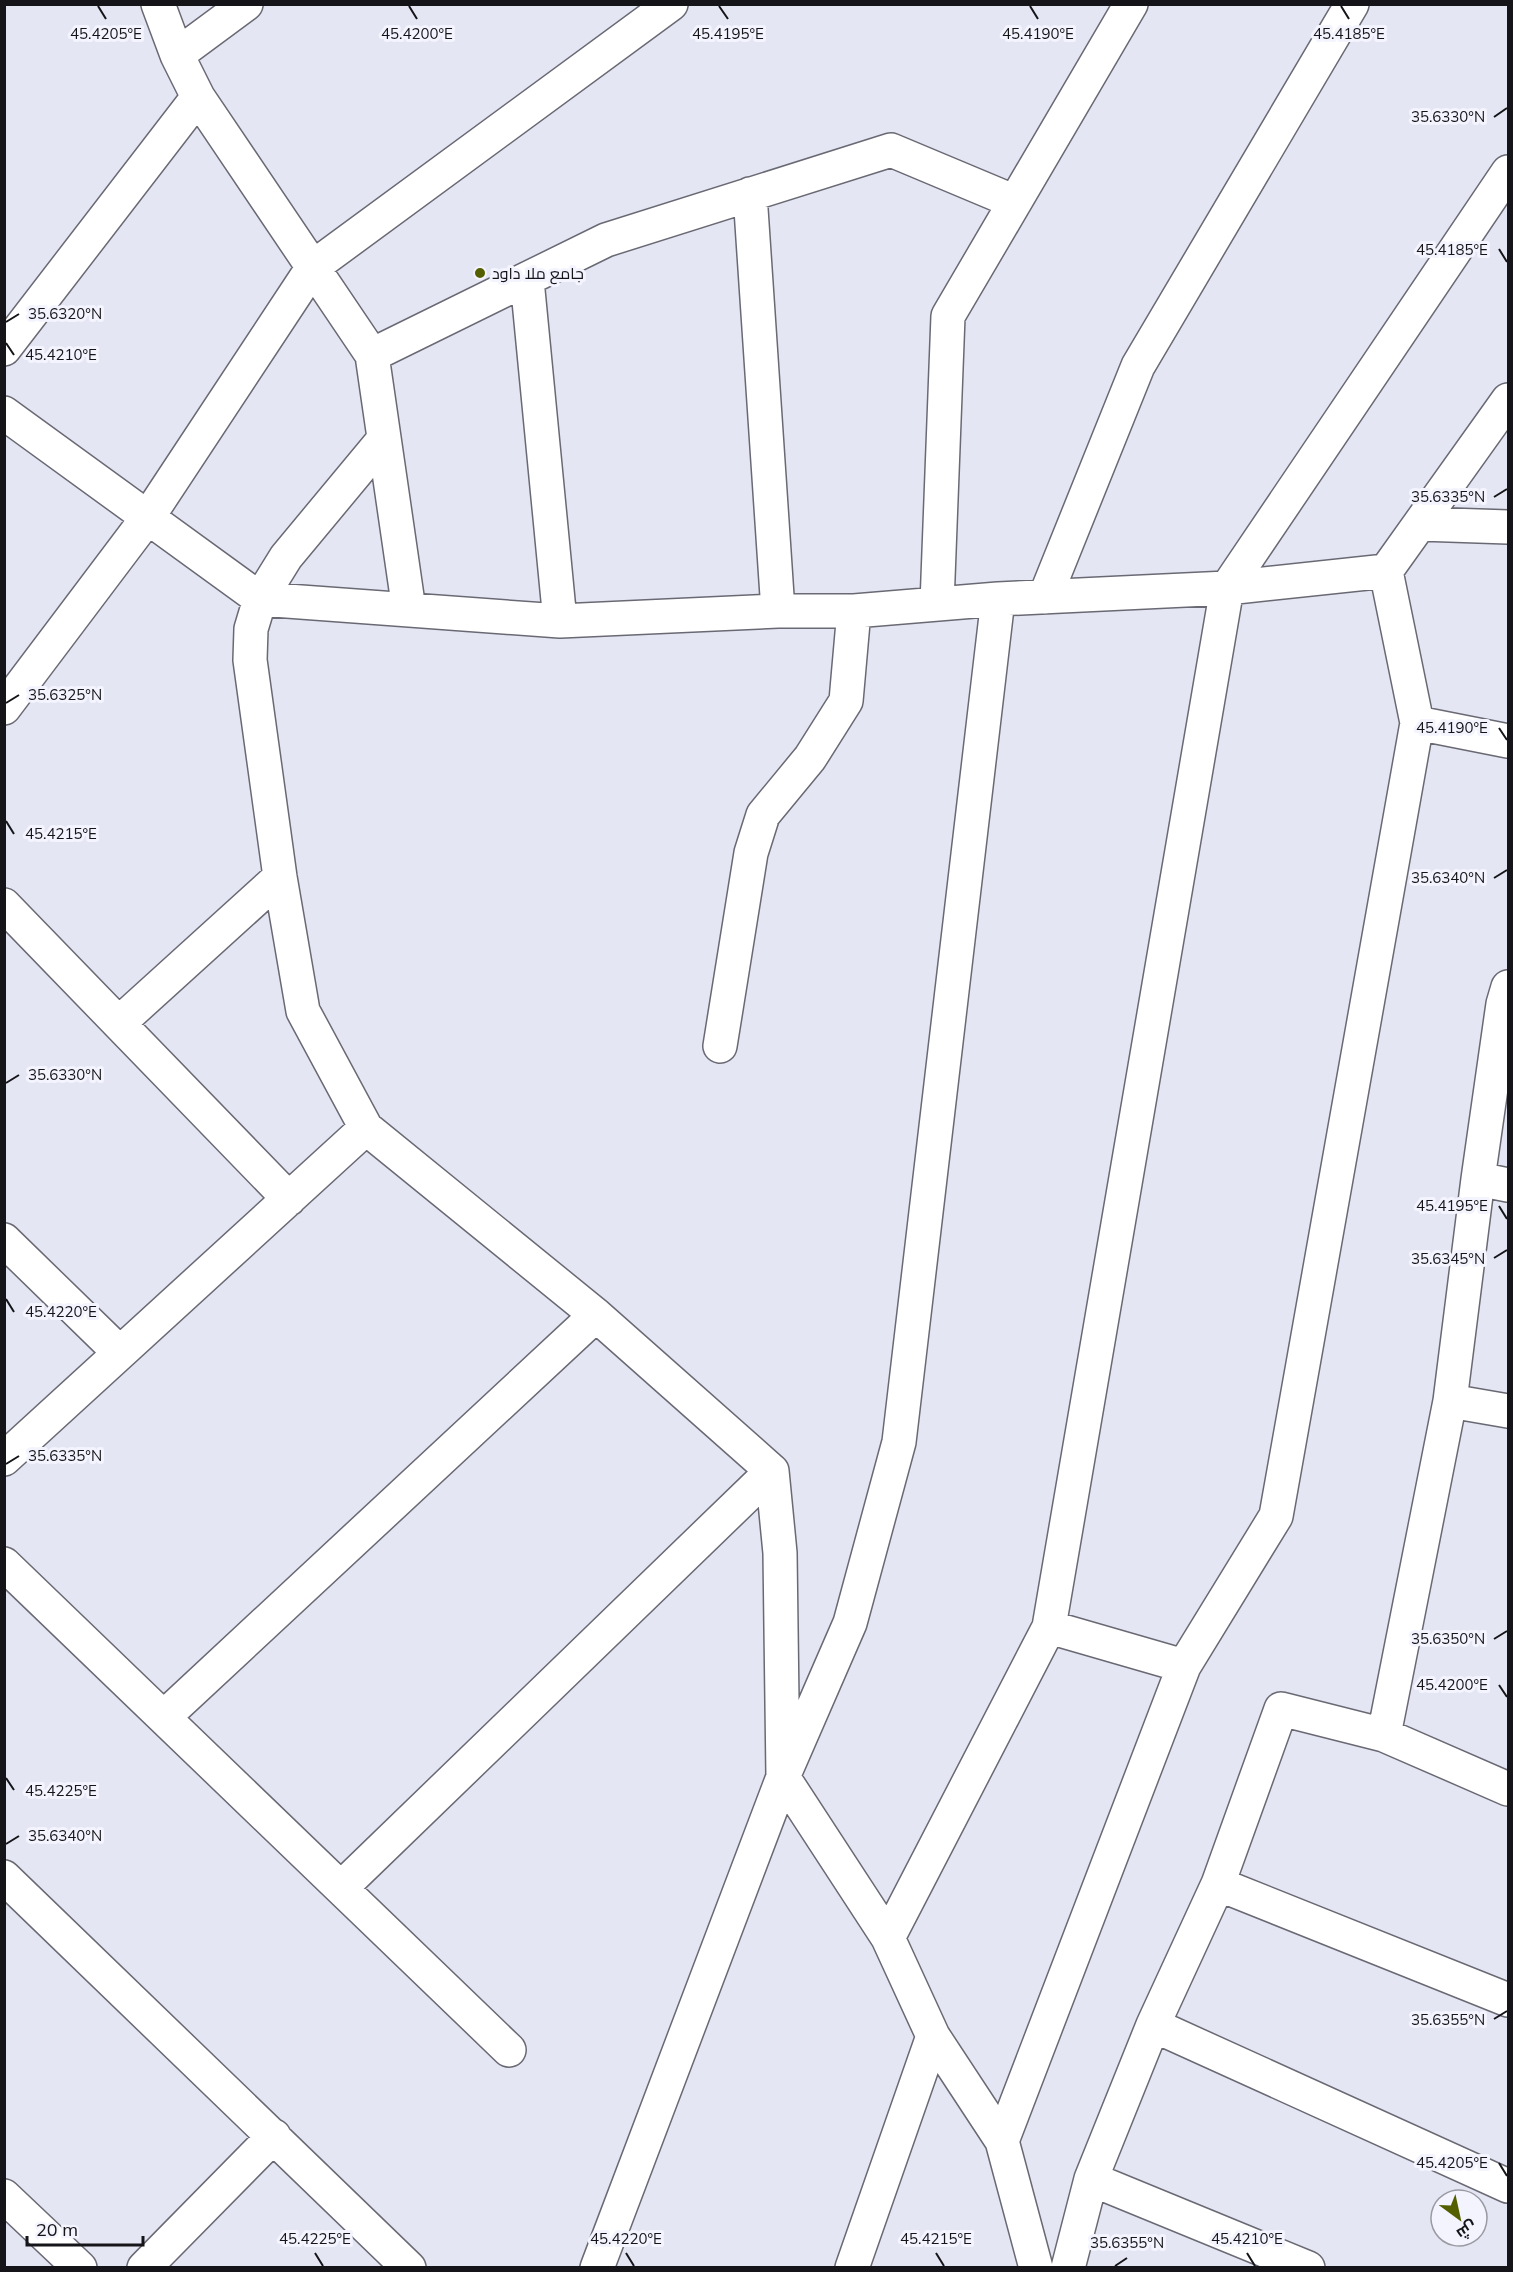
<svg xmlns="http://www.w3.org/2000/svg" width="1513" height="2272" font-family="Mulish,Cairo,sans-serif">
<rect width="100%" height="100%" fill="#e5e6f3"/>
<g fill="none" stroke-linecap="round" stroke-linejoin="round">
<g stroke="#696974" stroke-width="36">
<path id="minor" d="M 158,4 L 177,55 L 198,97 L 372,355 L 409,610
M 177,55 L 246,4
M 750,194 L 778,611
M 527,280 L 560,621
M 4,349 L 198,97
M 372,355 L 606,240 L 891,150 L 1015,202
M 4,413 L 260,599 L 560,621 L 778,611 L 854,611 L 998,599 L 1227,588 L 1386,571
M 384,439 L 286,557 L 260,599 L 251,629 L 250,660 L 280,877 L 303,1011 L 366,1128 L 596,1315 L 772,1471 L 780,1553 L 783,1777 L 888,1938 L 933,2036 L 1002,2141 L 1036,2268
M 1420,524 L 1508,527
M 1045,597 L 1138,366 L 1352,4
M 937,604 L 948,316 L 1131,4
M 4,708 L 148,517 L 313,267 L 671,4
M 1417,723 L 1508,741
M 4,905 L 289,1199
M 119,1023 L 280,877
M 720,1046 L 751,853 L 763,815 L 810,758 L 846,701 L 854,611
M 1478,1179 L 1508,1185
M 4,1240 L 120,1353
M 1450,1401 L 1508,1411
M 4,1459 L 366,1128
M 4,1564 L 509,2050
M 1049,1627 L 1184,1666 L 1276,1516 L 1417,723 L 1386,571 L 1508,400
M 164,1717 L 596,1315
M 1384,1735 L 1508,1789
M 4,1877 L 409,2268
M 1218,1884 L 1508,2000
M 341,1888 L 772,1471
M 888,1938 L 1049,1627 L 1227,588 L 1508,172
M 1153,2025 L 1508,2186
M 1002,2141 L 1184,1666
M 1091,2179 L 1308,2268
M 4,2196 L 80,2268
M 144,2268 L 274,2136
M 597,2268 L 783,1777 L 850,1623 L 899,1442 L 998,599
M 852,2268 L 933,2036
M 1068,2268 L 1091,2179 L 1153,2025 L 1218,1884 L 1281,1709 L 1384,1735 L 1450,1401 L 1478,1179 L 1503,1004 L 1508,987"/>
</g>
<use href="#minor" stroke="#fff" stroke-width="33"/>
</g>
<path fill="none" stroke="#141419" stroke-width="2" d="M 98,6 L 106,19M 409,6 L 417,19M 719,6 L 728,19M 1030,6 L 1038,19M 1341,6 L 1349,19M 1494,117 L 1507,108M 1499,249 L 1507,262M 6,322 L 19,314M 6,343 L 14,355M 1494,497 L 1507,489M 6,703 L 19,695M 1499,728 L 1507,740M 6,821 L 14,834M 1494,878 L 1507,870M 6,1083 L 19,1075M 1499,1206 L 1507,1219M 1494,1258 L 1507,1250M 6,1299 L 14,1312M 6,1464 L 19,1456M 1494,1639 L 1507,1631M 1499,1685 L 1507,1697M 6,1778 L 14,1790M 6,1844 L 19,1836M 1494,2019 L 1507,2011M 1499,2163 L 1507,2176M 315,2253 L 323,2266M 626,2253 L 634,2266M 936,2253 L 944,2266M 1247,2253 L 1255,2266M 1115,2266 L 1127,2258"/>
<circle fill="#545f00" stroke="#f3f4fe" stroke-width="2" cx="480" cy="273" r="6"/>
<g text-anchor="middle" stroke-width="6" stroke-linejoin="round" paint-order="stroke">
<g font-size="16" fill="#141419" stroke="#f3f4fe" text-anchor="start">
<text x="492" y="279">جامع ملا داود</text>
</g>
</g>
<g font-size="15" text-anchor="middle" fill="#141419" stroke="#f3f4fe" stroke-width="6" stroke-linejoin="round" paint-order="stroke">
<text x="106" y="39">45.4205°E</text>
<text x="417" y="39">45.4200°E</text>
<text x="728" y="39">45.4195°E</text>
<text x="1038" y="39">45.4190°E</text>
<text x="1349" y="39">45.4185°E</text>
<text x="1448" y="122">35.6330°N</text>
<text x="1452" y="255">45.4185°E</text>
<text x="65" y="319">35.6320°N</text>
<text x="61" y="360">45.4210°E</text>
<text x="1448" y="502">35.6335°N</text>
<text x="65" y="700">35.6325°N</text>
<text x="1452" y="733">45.4190°E</text>
<text x="61" y="839">45.4215°E</text>
<text x="1448" y="883">35.6340°N</text>
<text x="65" y="1080">35.6330°N</text>
<text x="1452" y="1211">45.4195°E</text>
<text x="1448" y="1264">35.6345°N</text>
<text x="61" y="1317">45.4220°E</text>
<text x="65" y="1461">35.6335°N</text>
<text x="1448" y="1644">35.6350°N</text>
<text x="1452" y="1690">45.4200°E</text>
<text x="61" y="1796">45.4225°E</text>
<text x="65" y="1841">35.6340°N</text>
<text x="1448" y="2025">35.6355°N</text>
<text x="1452" y="2168">45.4205°E</text>
<text x="315" y="2244">45.4225°E</text>
<text x="626" y="2244">45.4220°E</text>
<text x="936" y="2244">45.4215°E</text>
<text x="1247" y="2244">45.4210°E</text>
<text x="1127" y="2248">35.6355°N</text>
</g>
<rect width="1513" height="2272" fill="none" stroke="#141419" stroke-width="12"/>
<g transform="translate(1459 2218) rotate(147)"><circle r="28" fill="#f3f4fe" stroke="#9a9aa2" stroke-width="1.5"/>
<path d="M0-4.5L10 22L0 15L-10 22Z" fill="#545f00"/>
<text y="-9" font-size="16" font-weight="bold" text-anchor="middle" fill="#141419">ش</text>
</g>
<path d="M27 2236v9h116v-9" fill="none" stroke="#141419" stroke-width="3"/>
<text x="36" y="2236" font-size="18" fill="#141419" stroke="#f3f4fe" stroke-width="4.5" paint-order="stroke">20 m</text>
</svg>
